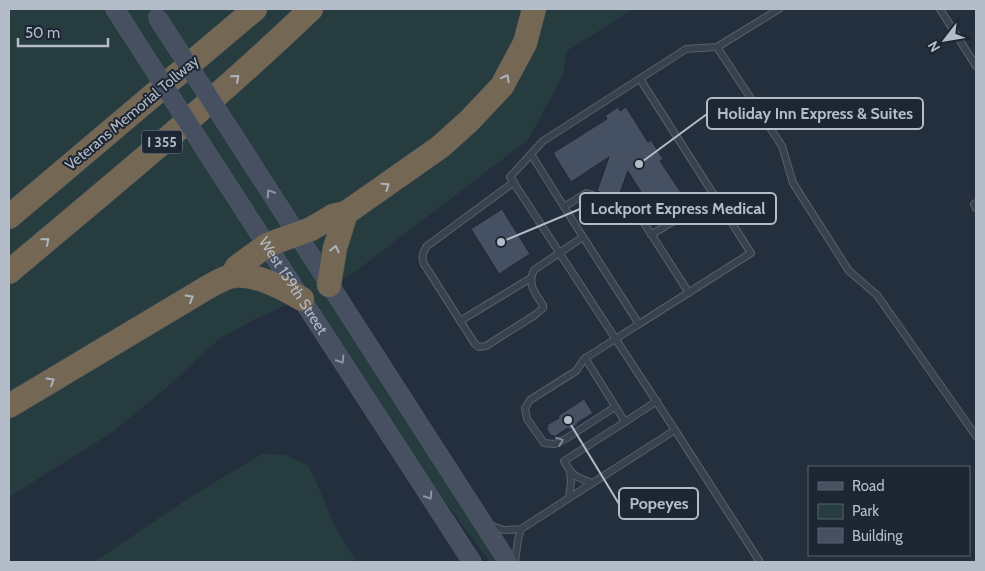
<svg xmlns="http://www.w3.org/2000/svg" width="985" height="571" font-family="Cabin,sans-serif">
<rect width="100%" height="100%" fill="#242f3e"/>
<path fill="#263c3f" d="M 9,9 L 633,9 L 567,51 L 562,76 L 529,139 L 360,268 L 351,274 L 322,288 L 498,562 L 490,562 L 432,484 L 309,294 L 252,321 L 219,339 L 165,389 L 111,433 L 9,497 Z
M 261,454 L 285,455 L 309,466 L 336,528 L 357,562 L 94,562 L 183,502 Z"/>
<path fill="#455162" stroke="#1f2835" d="M 618,107 L 620,111 L 626,107 L 648,142 L 651,140 L 663,159 L 660,161 L 684,197 L 655,215 L 628,171 L 618,198 L 597,191 L 609,157 L 571,182 L 553,153 L 607,119 L 605,116 Z
M 502,209 L 530,254 L 499,274 L 471,229 Z
M 584,399 L 593,413 L 577,423 L 578,424 L 569,430 L 568,428 L 554,437 L 553,435 L 551,436 L 546,428 L 548,427 L 547,425 L 559,418 L 558,416 Z"/>
<g fill="none" stroke-linecap="round" stroke-linejoin="round">
<g stroke="#565f6c" stroke-width="8">
<path id="lane" d="M 940,9 L 976,66
M 717,47 L 782,146 L 793,183 L 849,271 L 877,295 L 976,436
M 514,182 L 427,246 C 423,252 421,256 424,264 L 475,344 L 479,347 L 486,346 L 535,315 L 543,308 L 543,305 C 535,294 527,283 534,270 L 583,237 L 531,154
M 976,203 L 974,204 L 976,208
M 564,207 L 586,193 L 635,209 L 689,293
M 651,235 L 715,195
M 583,237 L 639,324 L 751,253 L 640,79
M 460,321 L 531,278
M 585,358 L 625,422 L 657,401
M 615,407 L 567,438 L 555,444 L 544,443 L 527,419 L 525,408 L 530,400 L 576,371 L 584,359 L 639,324
M 592,483 C 576,477 572,476 564,461 L 625,422
M 569,498 L 571,482 L 570,472
M 489,525 L 504,530 L 521,529 L 675,430
M 515,562 L 518,540 L 521,529
M 760,562 L 675,430 L 510,177 L 543,141 L 686,49 L 717,47 L 779,9"/>
</g>
<g stroke="#565f6c" stroke-width="19">
<g id="secondary">
<path d="M 115,9 L 133,37"/>
<path d="M 236,139 L 508,562"/>
<path id="s1" d="M 211,159 L 472,562"/>
</g>
</g>
<g stroke="#434c59" stroke-width="25">
<path id="highway" d="M 9,217 L 255,9
M 9,272 C 111,186 215,101 311,9
M 232,276 L 237,267 L 267,245 L 311,229 L 333,216 L 346,213 L 440,147 L 469,121 L 502,86 L 525,43 L 534,9
M 329,285 L 335,248 L 346,213
M 9,406 L 208,287 C 216,283 225,277 233,276 C 256,273 283,288 302,299"/>
</g>
<use href="#lane" stroke="#38414e" stroke-width="6"/>
<use href="#secondary" stroke="#465061" stroke-width="18"/>
<use href="#highway" stroke="#746855" stroke-width="24"/>
<g stroke="#565f6c" stroke-width="19" stroke-linecap="butt">
<path id="secondary-bridge" d="M 157,17 L 236,139
M 133,37 L 211,159"/>
</g>
<use href="#secondary-bridge" stroke="#465061" stroke-width="18"/>
</g>
<defs><path id="oneway-chevron" d="M-2-3.5L2.5 0L-2 3.5" fill="none" stroke-width="1.6" stroke-linecap="round" stroke-linejoin="round" transform="scale(1.25)"/></defs>
<g stroke="#aeb4bd">
<use href="#oneway-chevron" transform="translate(236 78) rotate(-41)"/>
<use href="#oneway-chevron" transform="translate(506 78) rotate(-62)"/>
<use href="#oneway-chevron" transform="translate(386 186) rotate(-35)"/>
<use href="#oneway-chevron" transform="translate(46 241) rotate(-40)"/>
<use href="#oneway-chevron" transform="translate(335 249) rotate(-77)"/>
<use href="#oneway-chevron" transform="translate(190 298) rotate(-31)"/>
<use href="#oneway-chevron" transform="translate(51 381) rotate(-31)"/>
</g>
<g stroke="#8e96a5">
<use href="#oneway-chevron" transform="translate(270 193) rotate(-123)"/>
<use href="#oneway-chevron" transform="translate(341 360) rotate(57)"/>
<use href="#oneway-chevron" transform="translate(429 496) rotate(57)"/>
</g>
<use stroke="#7c8592" href="#oneway-chevron" transform="translate(560 441) rotate(-21)"/>
<g text-anchor="middle" stroke-width="4" stroke-linejoin="round" paint-order="stroke">
<rect fill="#1d2633" stroke="#878f9c" stroke-width="1" x="142" y="130.5" width="40" height="23" rx="4"/>
<g font-size="14" font-weight="bold" fill="#b4bcc9">
<text x="162" y="147">I 355</text>
</g>
<g font-size="15" fill="#b4bcc9" stroke="#1d2633">
<text transform="translate(132 113) rotate(-40)" y="5">Veterans Memorial Tollway</text>
<text dy="5" stroke="none"><textPath href="#s1" startOffset="151">West 159th Street</textPath></text>
</g>
</g>
<path fill="none" stroke="#b4bcc9" stroke-width="2" d="M639 164L707 114M501 242L580 209M568 420L619 504"/>
<g fill="#b4bcc9" stroke="#1d2633" stroke-width="2">
<circle cx="639" cy="164" r="5"/>
<circle cx="501" cy="242" r="5"/>
<circle cx="568" cy="420" r="5"/>
</g>
<g fill="#1d2633" stroke="#b4bcc9" stroke-width="2">
<rect x="707" y="98" width="216" height="31" rx="5"/>
<rect x="580" y="193" width="196" height="31" rx="5"/>
<rect x="619" y="488" width="79" height="31" rx="5"/>
</g>
<g font-size="16" text-anchor="middle" font-weight="bold" fill="#b4bcc9">
<text x="815" y="119">Holiday Inn Express &amp; Suites</text>
<text x="678" y="214">Lockport Express Medical</text>
<text x="659" y="509">Popeyes</text>
</g>
<rect width="985" height="571" fill="none" stroke="#b4bcc9" stroke-width="20"/>
<rect x="808" y="466" width="162" height="90" fill="#1d2633" stroke="#59626f"/>
<rect x="818" y="482" width="25" height="8" fill="#465061" stroke="#59626f"/>
<text x="852" y="491" font-size="15" fill="#b4bcc9">Road</text>
<rect x="818" y="504" width="25" height="15" fill="#263c3f" stroke="#59626f"/>
<text x="852" y="516" font-size="15" fill="#b4bcc9">Park</text>
<rect x="818" y="528" width="25" height="15" fill="#455162" stroke="#59626f"/>
<text x="852" y="541" font-size="15" fill="#b4bcc9">Building</text>
<g transform="translate(945 40) rotate(239)" stroke="#1d2633" stroke-width="4" paint-order="stroke">
<path d="M0-4L9 19L0 12L-9 19Z" fill="#b4bcc9"/>
<text y="-8" font-size="14" font-weight="bold" text-anchor="middle" fill="#b4bcc9">N</text>
</g>
<path d="M18 38v8h90v-8" fill="none" stroke="#b4bcc9" stroke-width="2.5"/>
<text x="25" y="38" font-size="15" fill="#b4bcc9" stroke="#1d2633" stroke-width="4" paint-order="stroke">50 m</text>
</svg>
